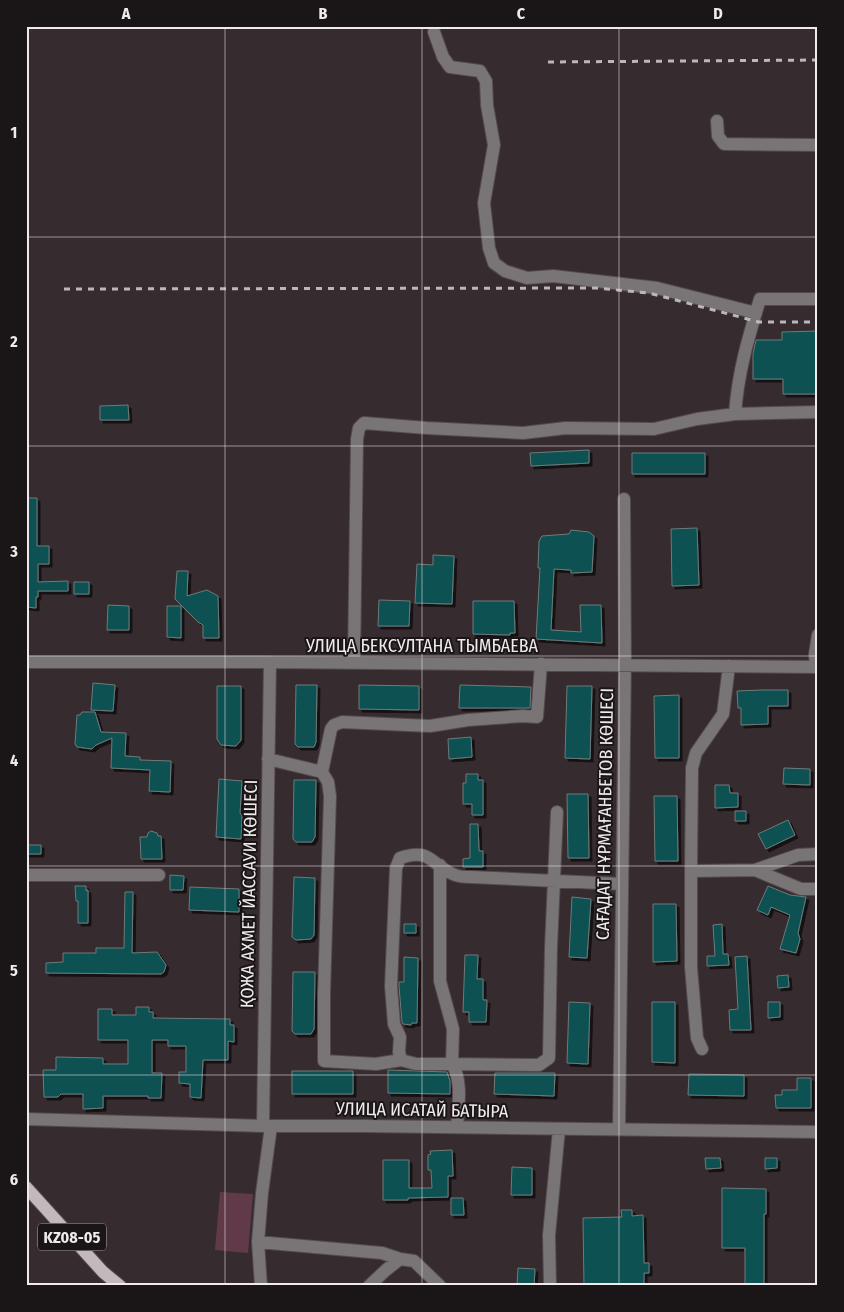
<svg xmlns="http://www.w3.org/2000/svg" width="844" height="1312" font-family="'Fira Sans Condensed',sans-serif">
<defs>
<filter id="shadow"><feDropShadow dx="3" dy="3" stdDeviation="0" flood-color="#0009"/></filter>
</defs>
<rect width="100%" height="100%" fill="#362c2f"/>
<path fill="#613a49" d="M 220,1192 L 253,1194 L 248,1253 L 215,1250 Z"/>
<path fill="#075152" stroke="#6e7b7a" filter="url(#shadow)" d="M 818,331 L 818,394 L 783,394 L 783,379 L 753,379 L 753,354 L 756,340 L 782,340 L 782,332 Z
M 128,405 L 129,420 L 100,420 L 100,406 Z
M 589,450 L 589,463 L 531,466 L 530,453 Z
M 632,453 L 705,453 L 705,474 L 632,474 Z
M 26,498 L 37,498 L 37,546 L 49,546 L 49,564 L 38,564 L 38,582 L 68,581 L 68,591 L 38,591 L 38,597 L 36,597 L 36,608 L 26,607 Z
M 697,528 L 699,585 L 672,586 L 671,529 Z
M 571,530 L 589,532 L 594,536 L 592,572 L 571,573 L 571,570 L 554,569 L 551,630 L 581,632 L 580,605 L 601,605 L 602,643 L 536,639 L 540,568 L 538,568 L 539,541 L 542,536 L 569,534 Z
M 433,555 L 454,556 L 452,604 L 415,603 L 417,564 L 433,565 Z
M 177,571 L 188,571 L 187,596 L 207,590 L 218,596 L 219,638 L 203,638 L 203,625 L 198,622 L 175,599 Z
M 74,582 L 89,582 L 89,594 L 74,594 Z
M 379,600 L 410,601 L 409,626 L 378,626 Z
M 473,601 L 514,601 L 515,633 L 510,633 L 510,635 L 473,634 Z
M 108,605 L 129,606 L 129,630 L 107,630 Z
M 167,606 L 181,606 L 181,638 L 167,637 Z
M 93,683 L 115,685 L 113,711 L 91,710 Z
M 296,685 L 317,685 L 316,742 L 314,747 L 298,747 L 295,744 Z
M 359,685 L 419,686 L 419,710 L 359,709 Z
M 460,685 L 531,687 L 530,708 L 459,708 Z
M 217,686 L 241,686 L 241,740 L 236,746 L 221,745 L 217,739 Z
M 567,686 L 592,686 L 590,759 L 565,758 Z
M 762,690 L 788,690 L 788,706 L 768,706 L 768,724 L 741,725 L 741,708 L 738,708 L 737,691 Z
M 679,695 L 679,758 L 655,758 L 654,696 Z
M 82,712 L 95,712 L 101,732 L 126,733 L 125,756 L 140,757 L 140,760 L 171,761 L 170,792 L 149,791 L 150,770 L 111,768 L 112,738 L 96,745 L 92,749 L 77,747 L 75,744 L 77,715 L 80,715 Z
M 471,737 L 472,757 L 449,759 L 448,739 Z
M 784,768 L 810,769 L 810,785 L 783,784 Z
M 466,774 L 478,774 L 478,780 L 483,780 L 483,815 L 472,815 L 472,804 L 463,804 L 463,783 L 466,783 Z
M 219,779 L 242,781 L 240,813 L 242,816 L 241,839 L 216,837 Z
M 294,780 L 316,780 L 315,837 L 312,842 L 296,842 L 293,839 Z
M 715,785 L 729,785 L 730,793 L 738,793 L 738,807 L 715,808 Z
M 567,794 L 588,794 L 589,858 L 568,858 Z
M 654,796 L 677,796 L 678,861 L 655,861 Z
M 735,811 L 746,811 L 746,821 L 735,821 Z
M 788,820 L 795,835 L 766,849 L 758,834 Z
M 470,824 L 478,824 L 479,851 L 483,851 L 483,867 L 463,867 L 463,859 L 470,858 Z
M 151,831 L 157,833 L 158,836 L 161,836 L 162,859 L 141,859 L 140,837 L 147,837 L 148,833 Z
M 26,845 L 41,845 L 41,854 L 26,854 Z
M 170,875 L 184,876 L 183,890 L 170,890 Z
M 294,877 L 315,878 L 314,935 L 311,939 L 296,940 L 292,937 Z
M 75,886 L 86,886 L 86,891 L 88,890 L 88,923 L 78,923 L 78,901 L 76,901 Z
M 768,886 L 790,895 L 806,897 L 798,933 L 800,939 L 796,953 L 780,949 L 790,915 L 771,907 L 768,915 L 757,910 Z
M 190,887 L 239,889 L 239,912 L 189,910 Z
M 125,892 L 133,892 L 132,953 L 157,952 L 166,965 L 164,972 L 161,974 L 46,973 L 46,963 L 63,962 L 63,953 L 96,953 L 96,948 L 124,948 Z
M 572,897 L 591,899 L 587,958 L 569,957 Z
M 653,904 L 676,904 L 677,961 L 653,962 Z
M 404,924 L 416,924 L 416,933 L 404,933 Z
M 722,924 L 723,954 L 728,954 L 729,965 L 707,966 L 707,956 L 715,956 L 713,925 Z
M 465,955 L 478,955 L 477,979 L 483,979 L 483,1000 L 487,1000 L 486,1022 L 469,1022 L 469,1012 L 463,1012 Z
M 747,956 L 751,1030 L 730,1030 L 729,1010 L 738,1009 L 735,957 Z
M 404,957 L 418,958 L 417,1023 L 412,1023 L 411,1025 L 403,1024 L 402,1022 L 399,986 L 399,982 L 404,982 Z
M 293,972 L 315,972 L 314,1029 L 311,1034 L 295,1034 L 292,1031 Z
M 788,975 L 789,987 L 778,988 L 777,976 Z
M 569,1002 L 590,1003 L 588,1064 L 567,1063 Z
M 652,1002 L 675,1002 L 675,1063 L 652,1062 Z
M 768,1002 L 780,1002 L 780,1017 L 768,1018 Z
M 136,1007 L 149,1007 L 149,1012 L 153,1012 L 153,1018 L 230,1019 L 230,1025 L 234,1025 L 234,1042 L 228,1041 L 228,1060 L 203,1060 L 201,1098 L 190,1097 L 190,1084 L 179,1083 L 179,1072 L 186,1072 L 186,1046 L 168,1046 L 168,1040 L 152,1040 L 152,1073 L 162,1073 L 161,1098 L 148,1098 L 148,1096 L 103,1096 L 103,1108 L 83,1109 L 83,1094 L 61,1094 L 58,1097 L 44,1097 L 43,1070 L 56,1070 L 56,1057 L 103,1058 L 103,1064 L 128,1064 L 128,1040 L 98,1040 L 98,1009 L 112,1009 L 112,1015 L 136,1015 Z
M 388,1070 L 447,1072 L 450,1081 L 450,1094 L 388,1093 Z
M 292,1071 L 353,1071 L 353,1094 L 292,1094 Z
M 495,1073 L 555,1073 L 554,1096 L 494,1094 Z
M 689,1074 L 744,1075 L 744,1096 L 688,1095 Z
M 797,1078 L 811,1078 L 811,1108 L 776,1108 L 775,1095 L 782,1095 L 782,1090 L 797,1090 Z
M 452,1150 L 453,1176 L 448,1176 L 448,1197 L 408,1198 L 408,1200 L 383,1200 L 383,1160 L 409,1160 L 409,1188 L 432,1188 L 431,1170 L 428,1170 L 428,1155 L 431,1154 L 430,1151 Z
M 705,1158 L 720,1158 L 721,1168 L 706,1169 Z
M 765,1158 L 777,1158 L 777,1168 L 765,1169 Z
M 512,1167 L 532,1168 L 532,1195 L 511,1195 Z
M 722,1188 L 766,1189 L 766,1214 L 764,1214 L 764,1286 L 745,1286 L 745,1248 L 722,1248 Z
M 451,1198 L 463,1198 L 464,1215 L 451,1215 Z
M 621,1210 L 632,1210 L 632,1216 L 643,1215 L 644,1263 L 649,1263 L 649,1273 L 644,1273 L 644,1286 L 584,1286 L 583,1218 L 622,1217 Z
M 518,1268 L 535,1269 L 534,1286 L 517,1286 Z"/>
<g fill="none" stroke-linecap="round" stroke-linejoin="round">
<g stroke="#544a4d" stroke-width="14">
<path id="minor" d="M 434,32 L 443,57 L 450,67 L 480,71 L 486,81 L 487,105 L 494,145 L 484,203 L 489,248 L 494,263 L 505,271 L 527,278 L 553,276 L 657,288 L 756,313
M 717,121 L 718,136 L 724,144 L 818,145
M 735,414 C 738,372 748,339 760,299 L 818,299
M 26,662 L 270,662 L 818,667
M 354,663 L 357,439 L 359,428 L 364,423 L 427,428 L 523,433 L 566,428 L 654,429 L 697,419 L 735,414 L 818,412
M 729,666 L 723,714 L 696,753 L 692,768 L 691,871 L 755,870 L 798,855 L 818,854
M 816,667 L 815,654 L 818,635
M 268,759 L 322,772 L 331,729 L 334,725 L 342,722 L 430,726 L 468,720 L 523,716 L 537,717 L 541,664
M 322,772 L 328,782 L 330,796 L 324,994 L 324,1061 L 376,1064 L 401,1060
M 440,865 L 440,981 L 453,1029 L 452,1064 L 539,1065 L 549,1058 L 551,947 L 557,812
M 755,870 L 801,889 L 818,889
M 691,871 L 691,967 L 697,1038 L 702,1049
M 26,875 L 159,875
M 26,1119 L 263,1126 L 365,1126 L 818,1132
M 263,1126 L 270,662
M 457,1127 C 458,1108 463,1081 452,1064 L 416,1064 L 401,1060 L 399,1052 L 400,1037 L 394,1024 L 391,986 L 396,868 L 400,858 C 432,847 431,866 455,875 C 460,877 466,877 471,877 L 622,884
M 619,1129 L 625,664 L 624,499
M 258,1242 L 382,1253 L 400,1259
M 261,1286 L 258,1242 L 262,1193 L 271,1126
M 369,1286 L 386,1270 L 400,1259 L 414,1261 L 440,1286
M 550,1286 L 549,1235 L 559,1129"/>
</g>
<g stroke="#544a4d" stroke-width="14">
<path id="major" d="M 26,1187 L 103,1272 L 120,1286"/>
</g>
<use href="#minor" stroke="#797476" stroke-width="12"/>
<use href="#major" stroke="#c3b9bc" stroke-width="12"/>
<path stroke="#beb7b9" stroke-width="3" stroke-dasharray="6 6" stroke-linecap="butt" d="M 548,62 L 818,60
M 64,289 L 596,288 L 649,293 L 759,322 L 818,322"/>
</g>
<path fill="none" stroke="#f1eaec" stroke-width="1" stroke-opacity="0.55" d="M 225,26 L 225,1286M 422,26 L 422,1286M 619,26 L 619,1286M 26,237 L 818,237M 26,446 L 818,446M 26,656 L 818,656M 26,866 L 818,866M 26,1075 L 818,1075"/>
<g text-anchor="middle" stroke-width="4" stroke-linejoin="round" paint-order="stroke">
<rect fill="#1a1617" stroke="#b0aaac" stroke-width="1" x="38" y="1223.5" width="68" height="27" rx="4"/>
<g font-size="16" font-weight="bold" fill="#f1eaec">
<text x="72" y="1243">KZ08-05</text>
</g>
<g font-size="18" fill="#f1eaec" stroke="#1a1617">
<text x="422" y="652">УЛИЦА БЕКСУЛТАНА ТЫМБАЕВА</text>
<text transform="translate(605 814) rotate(-89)" y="6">САҒАДАТ НҰРМАҒАНБЕТОВ КӨШЕСІ</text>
<text transform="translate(249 894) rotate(-89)" y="6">ҚОЖА АХМЕТ ЙАССАУИ КӨШЕСІ</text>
<text transform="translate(422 1110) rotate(1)" y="6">УЛИЦА ИСАТАЙ БАТЫРА</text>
</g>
</g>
<rect width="844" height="1312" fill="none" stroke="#1a1617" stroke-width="55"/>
<rect x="28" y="28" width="788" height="1256" fill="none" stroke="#f1eaec" stroke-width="2"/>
<g font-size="16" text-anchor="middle" font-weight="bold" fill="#f1eaec">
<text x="126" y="19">A</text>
<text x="323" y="19">B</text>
<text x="521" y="19">C</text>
<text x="718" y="19">D</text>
<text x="14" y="138">1</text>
<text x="14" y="347">2</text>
<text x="14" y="557">3</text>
<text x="14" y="766">4</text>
<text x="14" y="976">5</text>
<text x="14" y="1185">6</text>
</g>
</svg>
